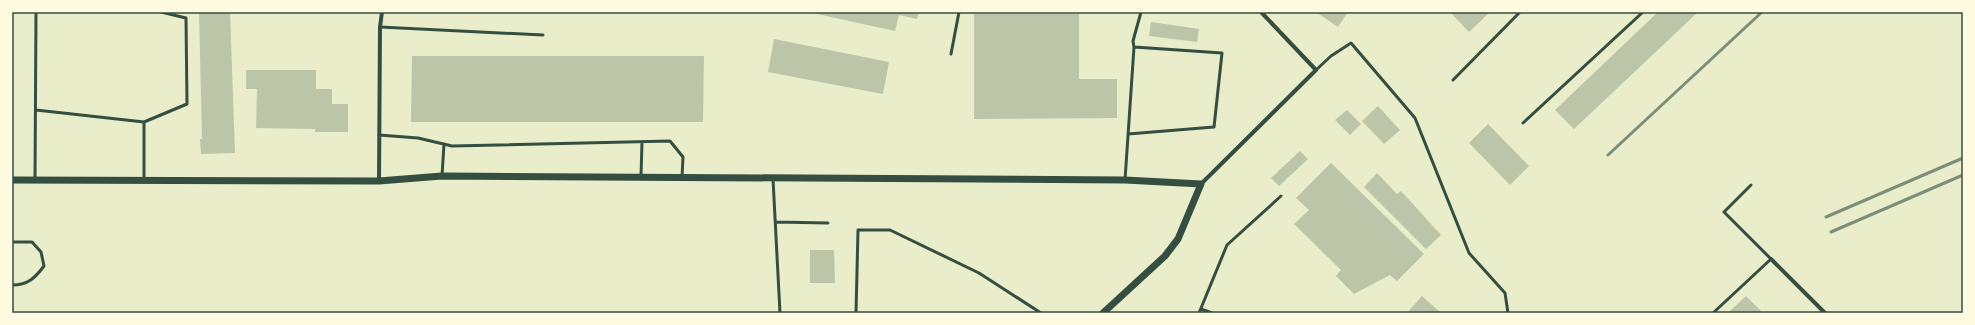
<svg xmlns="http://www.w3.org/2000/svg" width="1975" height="325" font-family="'Archivo Narrow',sans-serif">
<rect width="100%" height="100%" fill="#e9edc9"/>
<path fill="#bcc5a7" d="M 199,12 L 230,12 L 235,153 L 201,154 L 200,139 L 202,139 Z
M 808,12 L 919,12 L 917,19 L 899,15 L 895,31 Z
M 1316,12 L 1348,12 L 1338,27 Z
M 1452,12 L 1490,12 L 1469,32 L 1451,13 Z
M 1658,12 L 1698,12 L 1574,129 L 1555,110 Z
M 974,14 L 1079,14 L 1079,79 L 1117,79 L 1117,118 L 974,119 Z
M 1151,22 L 1199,29 L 1197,42 L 1149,36 Z
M 774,39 L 889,62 L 883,94 L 768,72 Z
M 412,56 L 704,56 L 703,122 L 411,122 Z
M 246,70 L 316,70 L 316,89 L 332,89 L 332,104 L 348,104 L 348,132 L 315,132 L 315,129 L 256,128 L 257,89 L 246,89 Z
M 1378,106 L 1400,130 L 1384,144 L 1362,121 Z
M 1347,110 L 1361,124 L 1350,135 L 1335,120 Z
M 1488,124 L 1529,166 L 1510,185 L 1469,143 Z
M 1300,151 L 1308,159 L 1279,186 L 1271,178 Z
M 1331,163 L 1424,254 L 1397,281 L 1390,275 L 1354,294 L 1336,276 L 1341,270 L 1294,224 L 1309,210 L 1296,198 Z
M 1377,173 L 1397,194 L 1401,191 L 1441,235 L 1426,249 L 1364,187 Z
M 810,250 L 834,250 L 835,283 L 810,283 Z
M 1422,296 L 1441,313 L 1407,313 Z
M 1746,296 L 1763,313 L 1728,313 Z"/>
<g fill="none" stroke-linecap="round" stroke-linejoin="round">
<path stroke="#344e41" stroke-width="3" d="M 380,27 L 543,35
M 951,54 L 959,12
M 1316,70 L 1331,56 L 1351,43 L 1415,118 L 1469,253 L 1505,293 L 1508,313
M 1453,80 L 1520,12
M 36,110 L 144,122
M 1523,123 L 1643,12
M 1128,134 L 1214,127 L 1222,53 L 1134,47
M 379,135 L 418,138 L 452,146 L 670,141 L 683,157 L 682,177
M 442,176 L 444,144
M 641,176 L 642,142
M 773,179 L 780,313
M 35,180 L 36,12
M 144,180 L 144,122 L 187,104 L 186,18 L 161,12
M 1125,180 L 1134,47 L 1133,41 L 1141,12
M 776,222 L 828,223
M 12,242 L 32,242 L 41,252 L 44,266 C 35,278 28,285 12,285
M 1201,309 L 1212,313
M 856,313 L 858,230 L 890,230 L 979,273 L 1041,313
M 1199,313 L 1227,245 L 1281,196
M 1713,313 L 1771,259 L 1724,212 L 1751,185"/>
<path stroke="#344e41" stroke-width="4" d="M 379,181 L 380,27 L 382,12
M 1201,184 L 1316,70 L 1261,12
M 1771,259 L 1825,313"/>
<path stroke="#344e41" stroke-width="7" d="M 12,180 L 379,181 L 442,176 L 1125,180 L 1201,184 L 1178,239 L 1165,256 L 1103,313"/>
<path stroke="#7c8e77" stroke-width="3" d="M 1608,155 L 1762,12
M 1826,217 L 1963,158
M 1831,232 L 1963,175"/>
</g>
<rect width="1975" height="325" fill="none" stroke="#fefae0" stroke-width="26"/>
<rect x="13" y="13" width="1949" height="299" fill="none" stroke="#344e41" stroke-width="1.5"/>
</svg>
